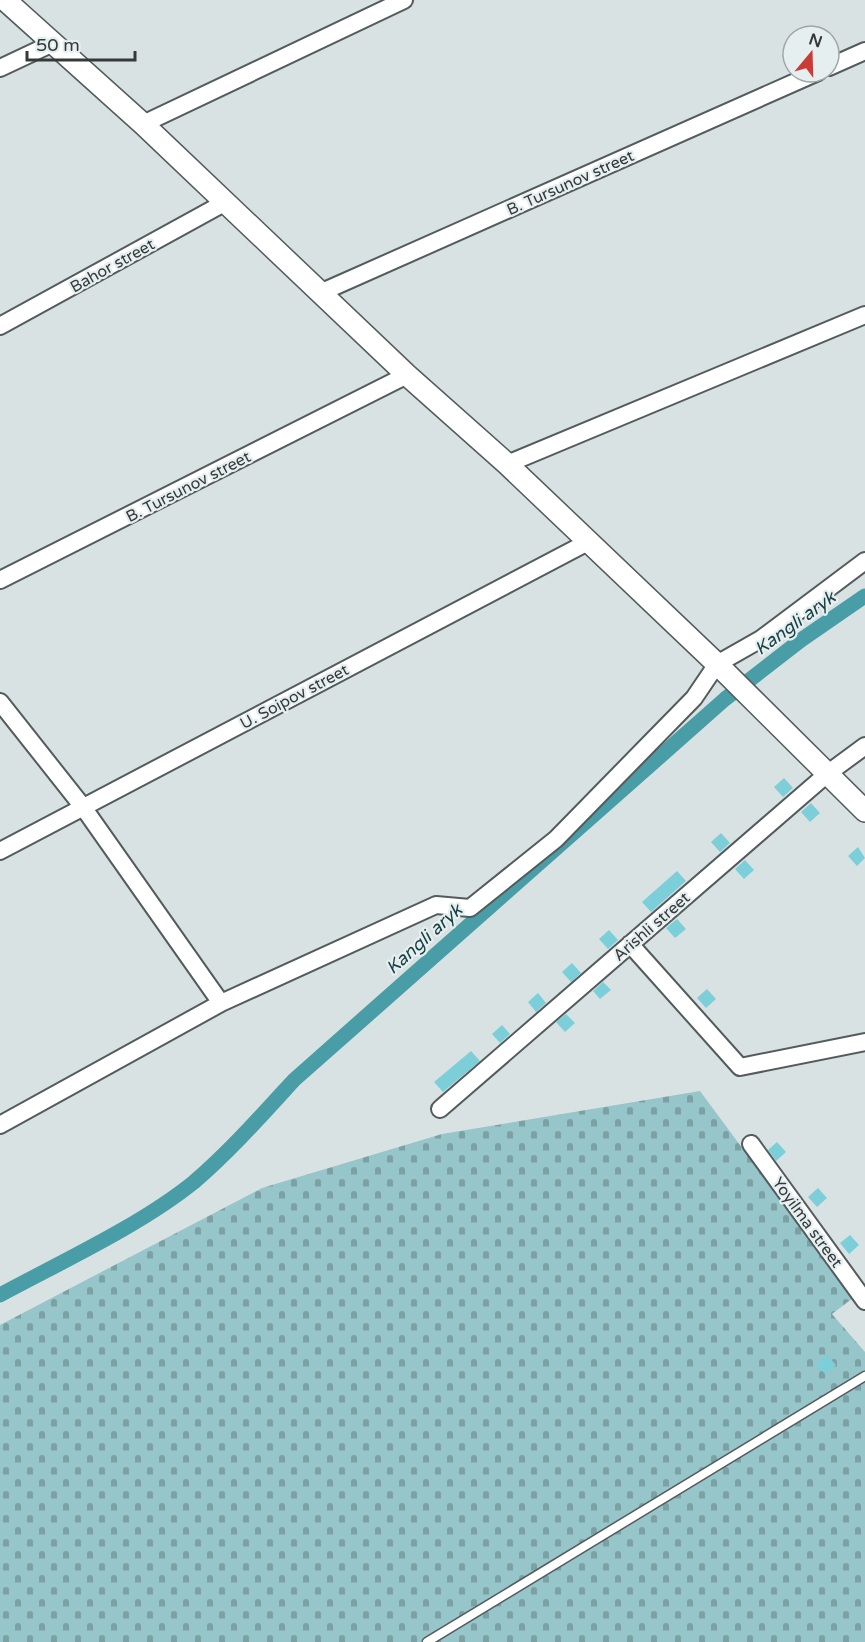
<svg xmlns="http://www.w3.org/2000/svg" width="865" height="1642" font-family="'Varela Round',sans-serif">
<defs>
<pattern id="cemetery-stones" width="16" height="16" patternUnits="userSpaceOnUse" patternTransform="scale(1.5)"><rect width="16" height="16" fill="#96c5ca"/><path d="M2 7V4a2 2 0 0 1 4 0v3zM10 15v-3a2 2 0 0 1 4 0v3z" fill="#7ba1a5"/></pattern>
</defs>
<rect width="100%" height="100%" fill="#d9e2e3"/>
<path fill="url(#cemetery-stones)" d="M 700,1091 L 853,1298 L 832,1314 L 865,1352 L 865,1642 L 0,1642 L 0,1325 L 262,1188 L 442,1134 Z"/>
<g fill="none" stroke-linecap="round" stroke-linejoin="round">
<path stroke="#489da6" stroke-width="15" d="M 0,1295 C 61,1262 141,1225 194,1182 C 230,1151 262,1115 294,1080 L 725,699 L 801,640 L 865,596"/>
</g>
<path fill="#7ccfd8" d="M 784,778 L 793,788 L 783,797 L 774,787 Z
M 811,803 L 820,813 L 810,822 L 801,812 Z
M 721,833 L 730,843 L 720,852 L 711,842 Z
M 858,847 L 865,858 L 857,866 L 848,856 Z
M 745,860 L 754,870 L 744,879 L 735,869 Z
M 677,871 L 686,881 L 651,912 L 642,902 Z
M 677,919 L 686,929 L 675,938 L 666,928 Z
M 609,930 L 618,940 L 608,949 L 599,939 Z
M 572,963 L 581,973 L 571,982 L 562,972 Z
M 603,982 L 611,990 L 600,999 L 593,991 Z
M 707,989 L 716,999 L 706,1008 L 697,998 Z
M 538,993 L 546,1003 L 536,1012 L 528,1002 Z
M 566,1014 L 575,1023 L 565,1032 L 556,1022 Z
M 502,1025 L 510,1034 L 500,1043 L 492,1034 Z
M 471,1051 L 480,1061 L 443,1092 L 434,1082 Z
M 777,1142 L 786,1152 L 776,1161 L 768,1150 Z
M 818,1188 L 827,1198 L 817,1207 L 808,1197 Z
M 850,1235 L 859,1245 L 849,1254 L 840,1243 Z
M 827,1355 L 836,1365 L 825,1374 L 816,1364 Z"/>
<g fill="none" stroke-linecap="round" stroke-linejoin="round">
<g stroke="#545b5c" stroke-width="11">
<path id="service" d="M 427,1642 L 865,1376"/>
</g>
<g stroke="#545b5c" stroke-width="20">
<path id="minor" d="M 829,67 L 865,51
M 0,68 L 51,44
M 143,124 L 404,0
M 322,292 L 818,72
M 0,326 L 224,203
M 507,464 L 865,315
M 0,580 L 407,375
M 0,702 L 83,807 L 221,1003 L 0,1125
M 0,851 L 588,542
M 630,944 L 740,1067 L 865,1042
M 221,1003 L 436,905 L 470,908 L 556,839 L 694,698 L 717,664 L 761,639 L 865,561
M 440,1109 L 827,774 L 865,746
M 751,1144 L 865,1301"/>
</g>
<g stroke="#545b5c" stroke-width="24">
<path id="tertiary" d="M 5,0 L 143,124 L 407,375 L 507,464 L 717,664 L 865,811"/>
</g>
<use href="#service" stroke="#fff" stroke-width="8"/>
<use href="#minor" stroke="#fff" stroke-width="16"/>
<use href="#tertiary" stroke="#fff" stroke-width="21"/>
</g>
<g text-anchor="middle" stroke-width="4.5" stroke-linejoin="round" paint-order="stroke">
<g font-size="16" fill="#36393a" stroke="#e6eff0">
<text transform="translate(570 182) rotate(-24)" y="6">B. Tursunov street</text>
<text transform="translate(112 265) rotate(-29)" y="6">Bahor street</text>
<text transform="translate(188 486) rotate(-27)" y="6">B. Tursunov street</text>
<text transform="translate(294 696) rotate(-28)" y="6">U. Soipov street</text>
<text transform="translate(651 926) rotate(-41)" y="6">Arishli street</text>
<text transform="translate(808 1222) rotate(54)" y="6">Yoyilma street</text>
</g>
<g font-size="18" font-style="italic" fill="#194045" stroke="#e6eff0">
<text transform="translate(795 623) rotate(-36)" y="6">Kangli aryk</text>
<text transform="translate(424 939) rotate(-42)" y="6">Kangli aryk</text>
</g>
</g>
<g transform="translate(811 54) rotate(19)"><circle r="28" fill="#e6eff0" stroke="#a0a6a7" stroke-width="1.5"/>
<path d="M0-4.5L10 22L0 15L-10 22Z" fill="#c93b34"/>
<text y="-9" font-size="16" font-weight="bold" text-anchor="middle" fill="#36393a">N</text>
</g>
<path d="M27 51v9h108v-9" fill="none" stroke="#36393a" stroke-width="3"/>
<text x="36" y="51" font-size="18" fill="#36393a" stroke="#e6eff0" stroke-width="4.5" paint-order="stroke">50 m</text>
</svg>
